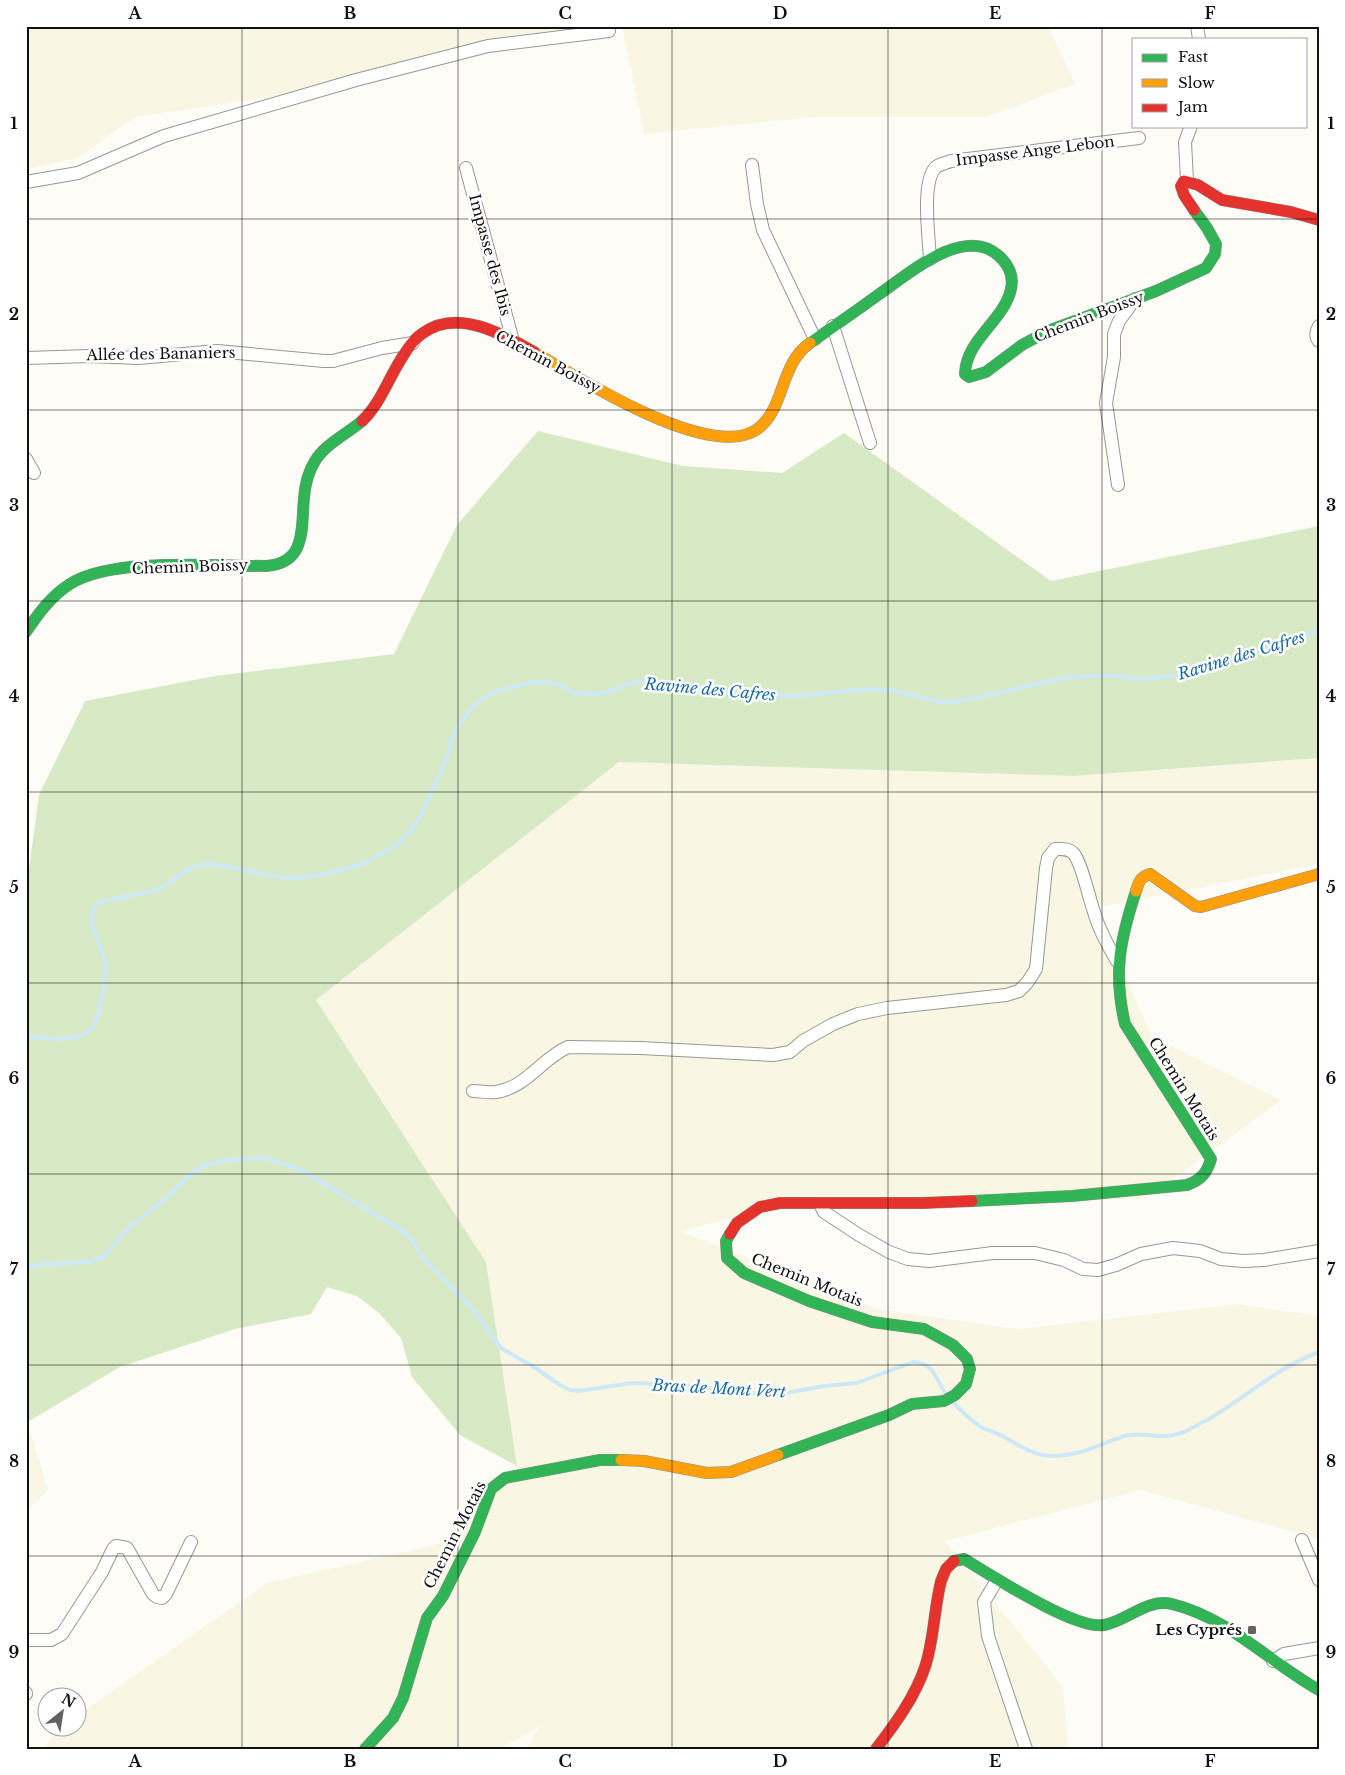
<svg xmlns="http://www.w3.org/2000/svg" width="1345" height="1775" font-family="'Libre Baskerville',serif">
<rect width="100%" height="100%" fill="#fdfcf7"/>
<path fill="#f9f7e4" d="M 26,26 L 578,26 L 360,84 L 135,117 L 78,158 L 26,169 Z
M 622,26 L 1048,26 L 1075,84 L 985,117 L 816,117 L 644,134 Z
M 1319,758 L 1319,864 L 1096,908 L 1152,1037 L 1281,1100 L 1146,1199 L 816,1196 L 681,1231 L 877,1309 L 1018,1329 L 1238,1304 L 1319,1316 L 1319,1539 L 1141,1490 L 945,1541 L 1063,1687 L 1068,1749 L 526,1749 L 540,1726 L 500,1749 L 43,1749 L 60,1728 L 78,1728 L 78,1715 L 267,1583 L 453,1541 L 489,1479 L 517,1466 L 486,1262 L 316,1000 L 619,762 L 1074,776 Z
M 27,1422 L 48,1490 L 26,1512 L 26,1423 Z"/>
<path fill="#d8eac5" d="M 538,431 L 683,466 L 782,473 L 844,433 L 1051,581 L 1319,526 L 1319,758 L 1074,776 L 619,762 L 316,1000 L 486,1262 L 517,1466 L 460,1435 L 412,1377 L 401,1338 L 378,1312 L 357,1296 L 327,1287 L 311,1314 L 235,1329 L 120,1367 L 26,1423 L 26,891 L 39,795 L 85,701 L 215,676 L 394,654 L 457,525 Z"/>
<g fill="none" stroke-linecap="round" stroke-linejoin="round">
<path stroke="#cde8f7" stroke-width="4" d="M 26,1036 C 48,1039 84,1046 96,1021 C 99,1016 99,1008 100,1003 C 104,989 107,975 105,961 C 102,942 79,918 100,902 L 157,890 L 188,870 L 200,865 L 214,864 L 279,877 L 301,878 L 330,873 L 365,863 L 392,848 L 408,834 L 421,816 L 448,755 L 451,741 L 460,723 L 472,708 L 483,698 L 497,691 L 534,682 L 546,682 L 560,685 L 572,692 L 587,694 L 604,693 L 626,685 L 642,681 L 680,684 L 697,687 L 704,687 L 715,691 L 734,694 L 795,696 L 865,689 L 895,691 L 945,703 L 976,698 L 1064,678 L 1108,675 L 1137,679 L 1153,678 L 1183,674 L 1210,667 L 1319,631
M 26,1267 L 37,1265 L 89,1262 L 103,1257 L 130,1227 L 171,1194 L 192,1173 L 204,1166 L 218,1162 L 237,1159 L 264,1158 L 299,1169 L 401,1230 L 412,1240 L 419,1253 L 434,1269 L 471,1307 L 501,1348 L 534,1367 L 560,1385 L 570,1390 L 578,1391 L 633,1383 L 658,1384 L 682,1385 L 762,1394 L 781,1394 L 824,1386 L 857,1383 L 913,1362 C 936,1364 935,1379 946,1394
M 952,1401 C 958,1408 976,1425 983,1428 C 990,1431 998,1433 1004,1437 C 1031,1452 1039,1460 1072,1454 C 1092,1451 1110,1439 1129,1435 C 1140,1433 1152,1436 1163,1436 C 1179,1437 1195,1426 1209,1419 C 1246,1397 1278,1367 1319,1352"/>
<g stroke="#979795" stroke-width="14">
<path id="street" d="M 1197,26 L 1199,39
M 752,165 L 757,204 L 763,230 L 815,339
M 466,168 L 513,341
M 1187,180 L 1185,142 L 1191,126
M 26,182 L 78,173 L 164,136 L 356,80 L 488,46 L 609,31
M 930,259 C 929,238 921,181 936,167 C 940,164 946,163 951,161 L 1139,138
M 833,326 L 870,443
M 1319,326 C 1316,331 1315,337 1319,341
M 26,358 L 89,356 L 139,358 L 217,351 L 324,361 L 333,361 L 382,348 L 413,343
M 26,459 L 34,473
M 1118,485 L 1106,403 L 1114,357 L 1114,334 L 1119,321 L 1135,299
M 473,1091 C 481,1091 489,1093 496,1092 C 526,1088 542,1058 568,1047 L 641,1048 L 773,1055 L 790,1052 L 803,1041 L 833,1024 L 858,1014 L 887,1008 L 1006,995 L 1019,991 L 1027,983 L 1036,969 L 1046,868 L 1048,858 L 1055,849 C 1062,849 1069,848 1074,854 C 1082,864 1089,898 1094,912 C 1099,930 1108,946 1117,961
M 820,1204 L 824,1212 L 859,1235 L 889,1252 L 908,1259 L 929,1261 L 993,1253 L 1035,1253 L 1064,1260 L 1083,1269 L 1098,1270 L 1116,1265 L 1141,1254 L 1173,1248 L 1200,1251 L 1221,1259 L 1243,1261 L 1264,1260 L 1319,1251
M 1302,1540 L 1319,1580
M 997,1580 L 984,1602 L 988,1636 L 1026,1749
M 26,1640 L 51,1640 L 62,1634 L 102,1572 L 113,1549 L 116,1546 L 127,1548 L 153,1594 L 157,1597 L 162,1598 L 166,1594 L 191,1542
M 1273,1661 L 1284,1654 L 1319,1648
M 26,1693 L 26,1694"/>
</g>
<g stroke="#8e8d8b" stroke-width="12">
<path id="fast" d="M 810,343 C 833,327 856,311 878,295 C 907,275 964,224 999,256 C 1009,265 1014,275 1011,289 C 1004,321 966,339 965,374 L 969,377 L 986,372 L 1022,345 L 1048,331 L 1156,291 L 1206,268 L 1215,254 L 1216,244 L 1207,228 L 1194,210
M 26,632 C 38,614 51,596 70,584 C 113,557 215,566 266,566 C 307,563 301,528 304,498 C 305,485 308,472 315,461 C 325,444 347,434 362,421
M 972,1201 L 1072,1196 L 1187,1185 C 1201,1180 1207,1173 1211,1159 L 1125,1024 C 1113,973 1120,940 1136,891
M 730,1234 L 726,1241 L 727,1258 L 744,1273 L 809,1301 L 872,1322 L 924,1329 L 953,1345 L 967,1359 L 970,1369 L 966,1384 L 955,1395 L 944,1401 L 912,1404 L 889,1415 L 778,1455
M 954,1561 L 964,1559 C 991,1575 1075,1630 1104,1625 C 1127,1621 1147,1598 1172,1604 C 1229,1618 1269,1662 1319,1690
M 365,1749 L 393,1718 L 403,1698 L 427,1618 L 443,1596 L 475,1532 L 491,1489 L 505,1478 L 600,1460 L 621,1460"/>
</g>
<g stroke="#8e8d8b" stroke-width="12">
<path id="slow" d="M 534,352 C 577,377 715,466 760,427 C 785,406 780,364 810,343
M 1136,891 C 1139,882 1140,877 1150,874 L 1195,906 L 1201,907 L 1319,874
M 621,1460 L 644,1461 L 707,1473 L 731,1472 L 778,1455"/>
</g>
<g stroke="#8e8d8b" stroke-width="12">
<path id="jam" d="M 1194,210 L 1184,195 L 1181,186 L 1184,181 L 1198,185 L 1222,200 L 1291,212 L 1319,220
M 362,421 C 378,406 386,385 397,366 C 404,354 411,341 423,333 C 457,308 503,334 534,352
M 730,1234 L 737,1223 L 760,1207 L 780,1203 L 923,1203 L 972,1201
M 876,1749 C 895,1724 915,1697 925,1667 C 934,1640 934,1609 941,1581 L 946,1569 L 954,1561"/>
</g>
<use href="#street" stroke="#fffffe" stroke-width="12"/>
<use href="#fast" stroke="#30b455" stroke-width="11"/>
<use href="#slow" stroke="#ff9f0a" stroke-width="11"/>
<use href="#jam" stroke="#e5322d" stroke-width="11"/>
</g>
<path fill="none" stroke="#111" stroke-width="1" stroke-opacity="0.55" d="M 242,26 L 242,1749M 458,26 L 458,1749M 672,26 L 672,1749M 888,26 L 888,1749M 1102,26 L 1102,1749M 26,219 L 1319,219M 26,410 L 1319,410M 26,601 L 1319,601M 26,792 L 1319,792M 26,983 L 1319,983M 26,1174 L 1319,1174M 26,1365 L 1319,1365M 26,1556 L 1319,1556"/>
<rect fill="#646362" stroke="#fff" stroke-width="2" x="1247" y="1625" width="10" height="10" rx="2.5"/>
<g text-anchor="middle" stroke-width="5" stroke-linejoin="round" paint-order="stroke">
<g font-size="15" fill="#111" stroke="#fff">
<text transform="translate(1035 151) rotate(-7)" y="5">Impasse Ange Lebon</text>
<text transform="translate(490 255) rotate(75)" y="5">Impasse des Ibis</text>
<text transform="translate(1089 317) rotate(-21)" y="5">Chemin Boissy</text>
<text transform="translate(161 354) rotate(-1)" y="5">Allée des Bananiers</text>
<text transform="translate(548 362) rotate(28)" y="5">Chemin Boissy</text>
<text transform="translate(190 567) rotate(-2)" y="5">Chemin Boissy</text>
<text transform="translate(1184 1089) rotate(58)" y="5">Chemin Motais</text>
<text transform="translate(807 1280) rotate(22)" y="5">Chemin Motais</text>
<text transform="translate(455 1535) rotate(-63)" y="5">Chemin Motais</text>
</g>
<g font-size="15" font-weight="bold" fill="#111" stroke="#fff" text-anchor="end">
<text x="1242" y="1635">Les Cyprés</text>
</g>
<g font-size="16" font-style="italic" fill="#1768a6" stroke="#fff">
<text transform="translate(1241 655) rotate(-17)" y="6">Ravine des Cafres</text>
<text transform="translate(710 689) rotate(5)" y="6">Ravine des Cafres</text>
<text transform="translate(719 1388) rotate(3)" y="6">Bras de Mont Vert</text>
</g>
</g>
<rect width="1345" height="1775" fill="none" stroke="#ffffff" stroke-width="55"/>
<rect x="1132" y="38" width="175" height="90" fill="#ffffff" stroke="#a0a0a0"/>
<rect x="1142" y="54" width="25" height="8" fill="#30b455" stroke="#a0a0a0"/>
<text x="1178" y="62" font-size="15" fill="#111111">Fast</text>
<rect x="1142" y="79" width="25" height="8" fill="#ff9f0a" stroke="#a0a0a0"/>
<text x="1178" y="88" font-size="15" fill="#111111">Slow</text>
<rect x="1142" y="104" width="25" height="8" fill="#e5322d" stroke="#a0a0a0"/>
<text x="1178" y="112" font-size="15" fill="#111111">Jam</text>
<g transform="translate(62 1712) rotate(30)"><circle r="24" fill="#ffffff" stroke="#a0a0a0"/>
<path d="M0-4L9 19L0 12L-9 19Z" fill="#646362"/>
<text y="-8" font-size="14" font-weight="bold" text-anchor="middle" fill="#111111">N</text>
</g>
<rect x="28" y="28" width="1290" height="1720" fill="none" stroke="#111" stroke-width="2"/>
<g font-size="16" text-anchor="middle" font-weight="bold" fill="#111">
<text x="135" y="19">A</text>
<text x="350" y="19">B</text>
<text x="565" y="19">C</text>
<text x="780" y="19">D</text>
<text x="995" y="19">E</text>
<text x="1210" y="19">F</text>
<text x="14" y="129">1</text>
<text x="1331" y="129">1</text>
<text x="14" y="320">2</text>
<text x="1331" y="320">2</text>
<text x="14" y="511">3</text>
<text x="1331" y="511">3</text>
<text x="14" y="702">4</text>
<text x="1331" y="702">4</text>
<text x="14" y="893">5</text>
<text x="1331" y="893">5</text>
<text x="14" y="1084">6</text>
<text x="1331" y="1084">6</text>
<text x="14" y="1275">7</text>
<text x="1331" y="1275">7</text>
<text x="14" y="1467">8</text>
<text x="1331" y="1467">8</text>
<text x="14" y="1658">9</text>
<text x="1331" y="1658">9</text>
<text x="135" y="1767">A</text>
<text x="350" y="1767">B</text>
<text x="565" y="1767">C</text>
<text x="780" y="1767">D</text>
<text x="995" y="1767">E</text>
<text x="1210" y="1767">F</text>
</g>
</svg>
